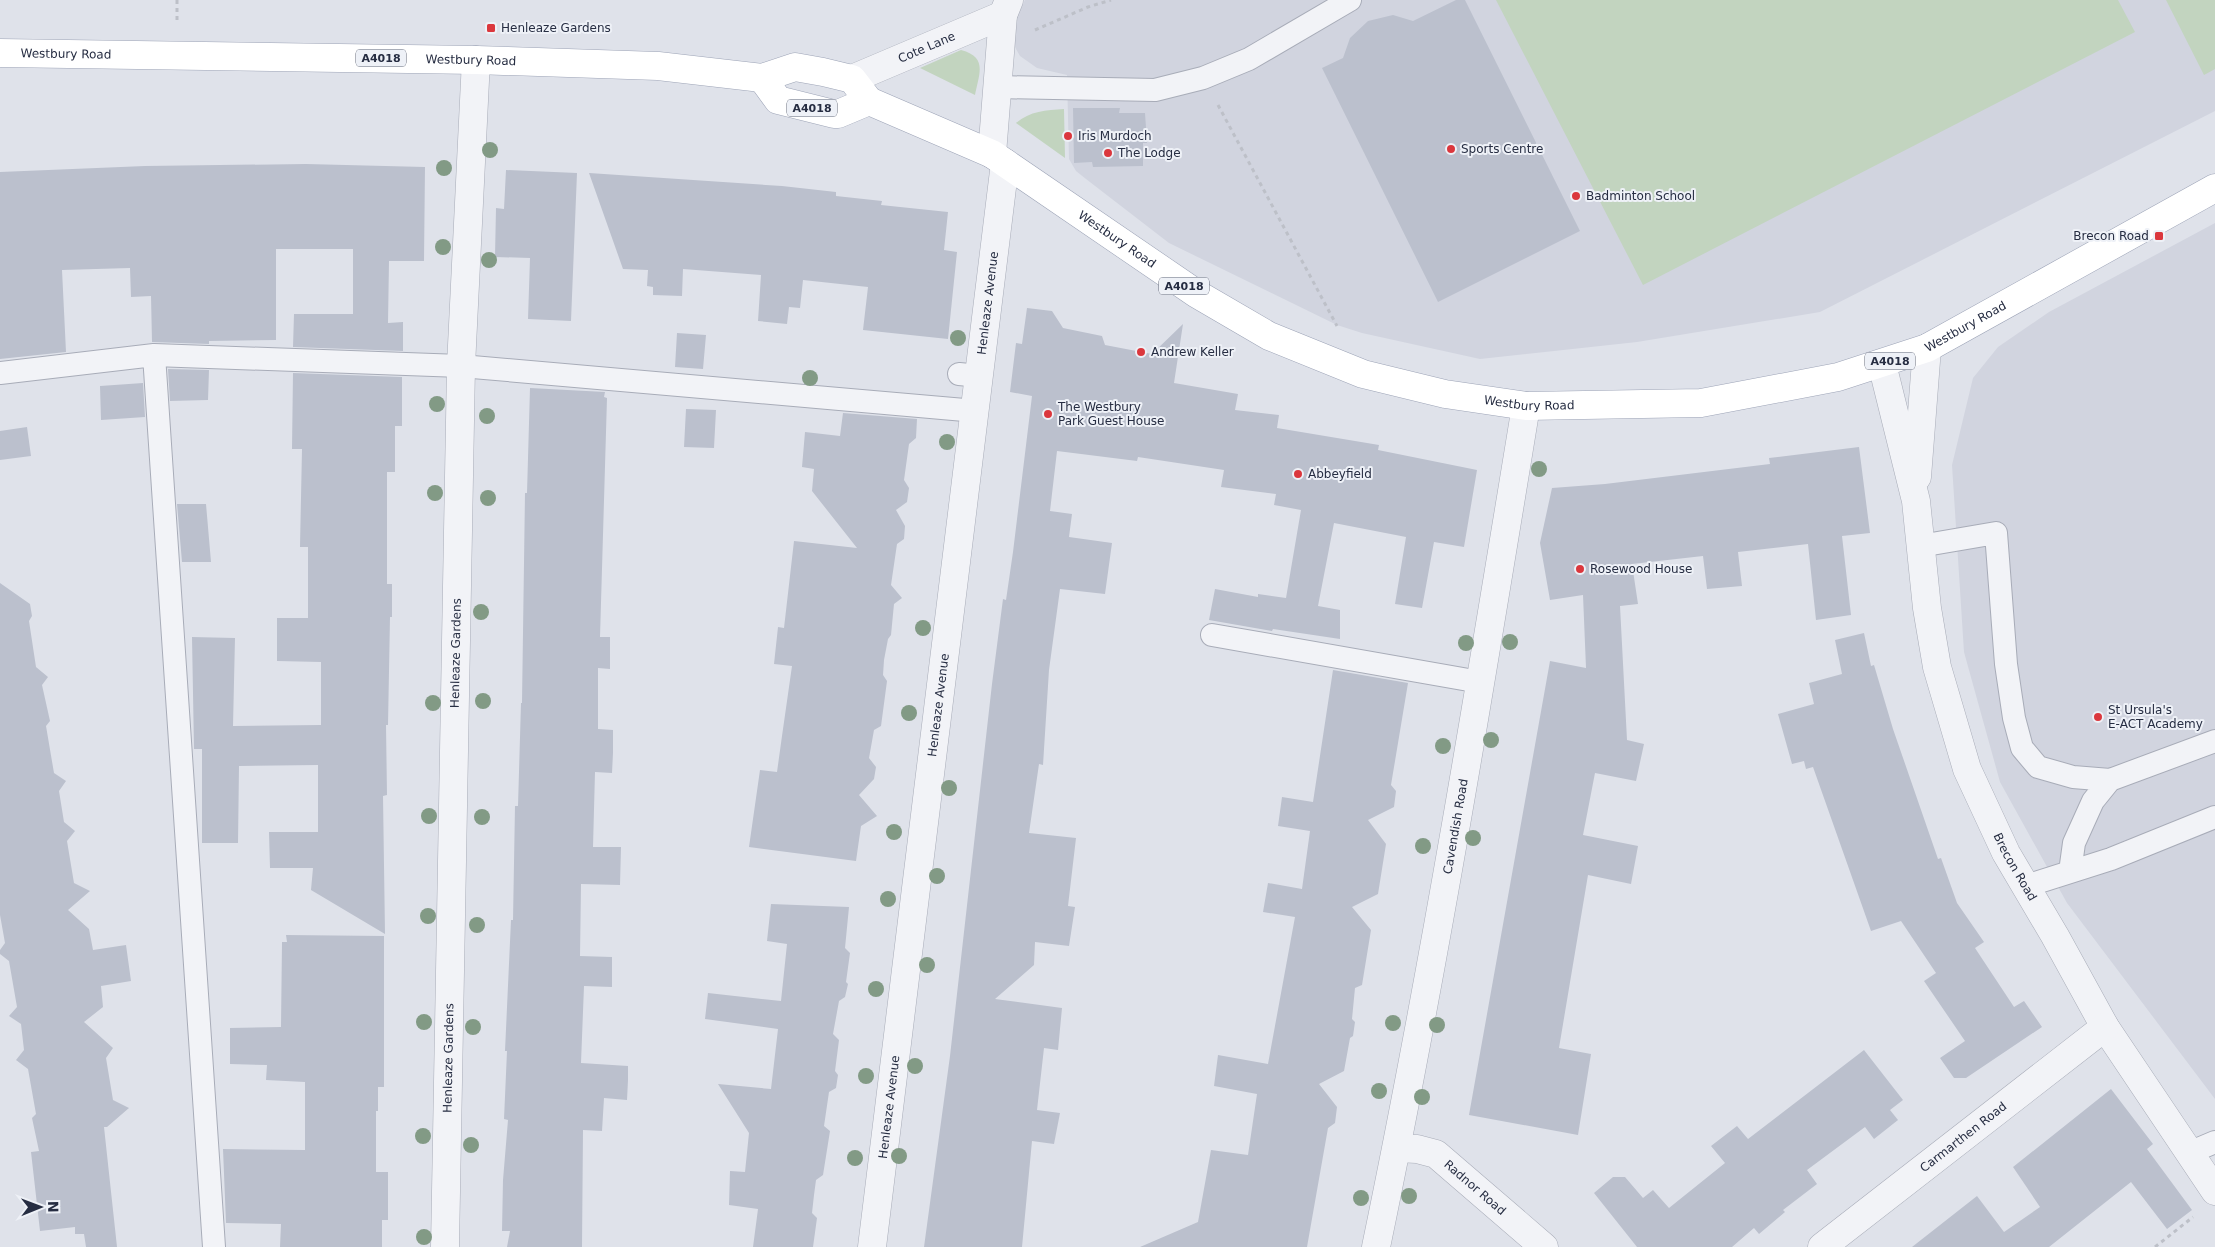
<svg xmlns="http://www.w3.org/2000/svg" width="2215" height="1247" font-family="'DejaVu Sans',sans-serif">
<rect width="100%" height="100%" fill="#dfe2ea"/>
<path fill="#d1d4df" d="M 1025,0 L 2215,0 L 2215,111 L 1820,312 L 1637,342 L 1480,359 L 1362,333 L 1337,325 L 1169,243 L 1086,179 L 1076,171 L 1069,159 L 1067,75 L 1037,68 L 1020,56 L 1011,40 L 1015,20 Z
M 2215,223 L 2215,1099 L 2067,903 L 2000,782 L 1964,652 L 1952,465 L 1973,378 L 1998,347 L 2049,312 Z"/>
<path fill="#c2d4bf" d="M 1496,0 L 2118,0 L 2135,32 L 1643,285 Z
M 2166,0 L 2215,0 L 2215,69 L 2204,75 Z
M 961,50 C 988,57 979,74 975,95 L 920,68 Z
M 1064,109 L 1065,158 L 1016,123 C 1030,111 1046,110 1064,109 Z"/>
<path fill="#bbc0cd" d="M 1456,0 L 1465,0 L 1580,231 L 1438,302 L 1322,68 L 1343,58 L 1350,38 L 1368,21 L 1393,15 L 1413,21 Z
M 1073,108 L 1120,108 L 1119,113 L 1145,113 L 1147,143 L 1143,143 L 1143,166 L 1093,167 L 1092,162 L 1074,163 Z
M 306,164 L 425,167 L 424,261 L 389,261 L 388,323 L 403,322 L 403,351 L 293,347 L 294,314 L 353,314 L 353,249 L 276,249 L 276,340 L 209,341 L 209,344 L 152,342 L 151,296 L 131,297 L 130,268 L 62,270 L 66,352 L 0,359 L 0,172 L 145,166 Z
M 506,170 L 577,173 L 571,321 L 528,319 L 530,258 L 495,257 L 496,208 L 504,209 Z
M 589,173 L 782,186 L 836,192 L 836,196 L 882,201 L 881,205 L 948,212 L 944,250 L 957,252 L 948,339 L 863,330 L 868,287 L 803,280 L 800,308 L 789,307 L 787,324 L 758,321 L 761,275 L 683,269 L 682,296 L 653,295 L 653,287 L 647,286 L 648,270 L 623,269 Z
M 1027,308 L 1052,311 L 1063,328 L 1102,336 L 1105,345 L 1152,354 L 1183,324 L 1174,383 L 1238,394 L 1235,410 L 1279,415 L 1277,428 L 1379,445 L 1378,450 L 1477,470 L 1464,547 L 1434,542 L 1422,608 L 1395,604 L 1406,537 L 1334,523 L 1318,606 L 1340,610 L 1340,639 L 1273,629 L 1272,631 L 1209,620 L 1215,589 L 1258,597 L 1258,594 L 1286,598 L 1301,510 L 1274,505 L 1276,494 L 1221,487 L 1224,470 L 1138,457 L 1137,461 L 1057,451 L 1050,511 L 1072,514 L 1069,537 L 1112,543 L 1105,594 L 1060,589 L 1049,670 L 1043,765 L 1039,764 L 1029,833 L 1076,838 L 1068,906 L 1075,907 L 1069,946 L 1035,942 L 1034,965 L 995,999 L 1062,1008 L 1058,1050 L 1044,1048 L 1037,1110 L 1060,1113 L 1054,1144 L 1032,1141 L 1022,1247 L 924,1247 L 950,1056 L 992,684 L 1003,599 L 1006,600 L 1013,552 L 1032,396 L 1010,392 L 1016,343 L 1022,344 Z
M 677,333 L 706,335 L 703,369 L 675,367 Z
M 168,369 L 209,370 L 208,400 L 170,401 Z
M 293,373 L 402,377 L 402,426 L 395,426 L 395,472 L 387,472 L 387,584 L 392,584 L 392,617 L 390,617 L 388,725 L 386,725 L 387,795 L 383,796 L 385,934 L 311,890 L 313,868 L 270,868 L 269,832 L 318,832 L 318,765 L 239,766 L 238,843 L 202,843 L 202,749 L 194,749 L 192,637 L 235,638 L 233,726 L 321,725 L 321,662 L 277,661 L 277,618 L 308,618 L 308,547 L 300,547 L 302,449 L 292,449 Z
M 143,383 L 145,417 L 101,420 L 100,386 Z
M 530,388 L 605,392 L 604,397 L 607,398 L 600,637 L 610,637 L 610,669 L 598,668 L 598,729 L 613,730 L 613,753 L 612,773 L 595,772 L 593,847 L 621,847 L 620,885 L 581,884 L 580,956 L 612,957 L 612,987 L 584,986 L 581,1063 L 628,1066 L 628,1080 L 627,1100 L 604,1098 L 602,1131 L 583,1130 L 582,1247 L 507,1247 L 510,1231 L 502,1231 L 503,1180 L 508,1120 L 504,1119 L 507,1051 L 505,1051 L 511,920 L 513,920 L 515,806 L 518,806 L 521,703 L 522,703 L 525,493 L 527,493 Z
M 686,409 L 716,410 L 714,448 L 684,447 Z
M 843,413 L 917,419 L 916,438 L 909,444 L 904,480 L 909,488 L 907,502 L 896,510 L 905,526 L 904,539 L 897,544 L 891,585 L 902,598 L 894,604 L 891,635 L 888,639 L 884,660 L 883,675 L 887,681 L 881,726 L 874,730 L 869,758 L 876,767 L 874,779 L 859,795 L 877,816 L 861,826 L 856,861 L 749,847 L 760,770 L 777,772 L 782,736 L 792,666 L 774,664 L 778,627 L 784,628 L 794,541 L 857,548 L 812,491 L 814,469 L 802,467 L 805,432 L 840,436 Z
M 27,427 L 31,456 L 0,460 L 0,431 Z
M 1859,447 L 1870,533 L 1842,536 L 1851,615 L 1816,620 L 1808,544 L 1738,552 L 1742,586 L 1707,589 L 1703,556 L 1632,564 L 1638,604 L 1620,606 L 1627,740 L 1644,744 L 1636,781 L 1595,773 L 1583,835 L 1638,846 L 1631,884 L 1588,875 L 1559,1048 L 1591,1054 L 1578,1135 L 1469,1115 L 1550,661 L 1586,668 L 1583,595 L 1550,600 L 1540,543 L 1552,488 L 1605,484 L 1770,464 L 1769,458 Z
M 177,504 L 206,504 L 211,562 L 182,562 Z
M 0,583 L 30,604 L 32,616 L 29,621 L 36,667 L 48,677 L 42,685 L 50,721 L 46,726 L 54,773 L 66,781 L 59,791 L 64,822 L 75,831 L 67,841 L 74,883 L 90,891 L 68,910 L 89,929 L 93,950 L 126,945 L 131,981 L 101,986 L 103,1007 L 84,1022 L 113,1048 L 106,1058 L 113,1100 L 129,1108 L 107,1127 L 104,1127 L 117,1247 L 86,1247 L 84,1234 L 75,1234 L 75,1227 L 40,1231 L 31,1152 L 39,1151 L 32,1118 L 36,1114 L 28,1069 L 16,1060 L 24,1050 L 21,1024 L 9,1016 L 17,1007 L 9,961 L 0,954 L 0,950 L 5,943 L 0,915 Z
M 1864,633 L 1871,666 L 1874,665 L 1893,729 L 1938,859 L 1941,858 L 1957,903 L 1984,942 L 1975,948 L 2014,1007 L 2024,1001 L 2042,1027 L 1966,1078 L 1954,1078 L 1940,1058 L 1965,1041 L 1924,981 L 1936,973 L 1901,921 L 1871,931 L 1813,767 L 1806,769 L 1804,761 L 1792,764 L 1778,714 L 1814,704 L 1809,683 L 1842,674 L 1835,640 Z
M 1333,670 L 1408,683 L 1391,785 L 1396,791 L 1394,807 L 1368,820 L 1386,844 L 1378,894 L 1352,907 L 1371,930 L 1362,985 L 1355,988 L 1352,1019 L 1355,1022 L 1353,1036 L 1350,1038 L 1344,1071 L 1319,1084 L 1337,1107 L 1335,1123 L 1328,1128 L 1307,1247 L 1140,1247 L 1198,1222 L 1211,1150 L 1248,1155 L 1257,1094 L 1214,1086 L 1218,1055 L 1268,1064 L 1295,917 L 1263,912 L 1268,883 L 1302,889 L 1310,831 L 1278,826 L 1282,797 L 1313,802 Z
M 771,904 L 849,907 L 845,948 L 850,953 L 846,982 L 848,984 L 845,997 L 839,1001 L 833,1034 L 839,1040 L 835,1071 L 838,1075 L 836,1088 L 829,1092 L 824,1126 L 830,1131 L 823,1175 L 816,1180 L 814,1195 L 812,1213 L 817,1218 L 813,1247 L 753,1247 L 758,1209 L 729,1205 L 730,1171 L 745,1172 L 749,1133 L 718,1084 L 771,1089 L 778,1029 L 705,1019 L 708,993 L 781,1001 L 787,944 L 767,941 Z
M 286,935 L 384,936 L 384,1087 L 378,1087 L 378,1111 L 376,1111 L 376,1172 L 388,1172 L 388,1220 L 382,1220 L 382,1247 L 280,1247 L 281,1224 L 226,1223 L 223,1149 L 305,1150 L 305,1082 L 266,1080 L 267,1065 L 230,1064 L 230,1028 L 281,1027 L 282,942 L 287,942 Z
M 1864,1050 L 1903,1100 L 1890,1110 L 1898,1120 L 1874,1139 L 1865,1127 L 1807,1170 L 1817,1184 L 1783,1210 L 1785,1212 L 1759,1234 L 1754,1228 L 1732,1247 L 1637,1247 L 1594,1193 L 1613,1177 L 1625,1177 L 1643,1198 L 1653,1190 L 1669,1208 L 1725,1163 L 1711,1146 L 1737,1126 L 1748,1139 Z
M 2111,1089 L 2153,1144 L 2147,1149 L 2192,1210 L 2167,1229 L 2131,1182 L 2049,1247 L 1912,1247 L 1977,1196 L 2004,1232 L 2040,1207 L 2013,1167 Z"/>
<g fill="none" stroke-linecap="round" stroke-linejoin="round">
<g stroke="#a8acb8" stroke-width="24">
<path id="service" d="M 998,87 L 1155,90 L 1203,78 L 1249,59 L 1350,0
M 154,355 L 214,1247
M 0,373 L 154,355 L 461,366 L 976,411
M 959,374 L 980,376
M 1920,546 L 1996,533 L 2006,664 L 2014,718 L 2022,748 L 2038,767 L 2073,777 L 2110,780
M 1212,635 L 1480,682
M 2070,872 L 2074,843 L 2093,801 L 2110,780 L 2215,741
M 2026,886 L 2111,859 L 2215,817
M 2189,1153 L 2215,1142"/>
</g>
<g stroke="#a8acb8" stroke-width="29">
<g id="minor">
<path id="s1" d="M 852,79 L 1003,15"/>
<path d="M 992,154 L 1003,15 L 1009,0"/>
<path id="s2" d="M 1882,364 L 1916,501 L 1927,608 L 1937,667 L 1967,769 L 2006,853 L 2055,936 L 2105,1027 L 2215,1191"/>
<path d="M 1917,477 L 1927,348"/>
<path id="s3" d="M 1397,1148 L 1417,1149 L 1436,1154 L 1544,1247"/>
<path id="s4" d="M 445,1247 L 461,366 L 476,60"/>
<path id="s5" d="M 872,1247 L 1005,163"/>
<path id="s6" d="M 1376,1247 C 1434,968 1480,687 1526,406"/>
<path id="s7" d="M 1822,1247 L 2105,1027"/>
</g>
</g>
<g stroke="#9da4b7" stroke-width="29">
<g id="primary">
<path id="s8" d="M 0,53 L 476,60 L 658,66 L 762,78 L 795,67 L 823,72 L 852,79 L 869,101 L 992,154 L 1197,294 L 1269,336 L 1363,374 L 1445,394 L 1526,406 L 1701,403 L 1838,377 L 1927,348 L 2215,188"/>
<path d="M 762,78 L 778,100 L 834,114 L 838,114 L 869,101"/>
</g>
</g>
<path stroke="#bdc0c8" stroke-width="3" stroke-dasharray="4 4" stroke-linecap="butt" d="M 177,0 L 177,22
M 1035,30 L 1088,7 L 1111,0
M 1218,105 L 1337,326
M 2155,1247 L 2193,1217"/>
<use href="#service" stroke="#f2f3f7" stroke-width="22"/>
<use href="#minor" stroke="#f2f3f7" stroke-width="28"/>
<use href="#primary" stroke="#fff" stroke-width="28"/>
</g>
<g fill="#829a85">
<circle cx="490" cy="150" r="8"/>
<circle cx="444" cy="168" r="8"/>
<circle cx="443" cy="247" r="8"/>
<circle cx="489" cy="260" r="8"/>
<circle cx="958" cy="338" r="8"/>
<circle cx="810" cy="378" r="8"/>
<circle cx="437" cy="404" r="8"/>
<circle cx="487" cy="416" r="8"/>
<circle cx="947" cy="442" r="8"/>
<circle cx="1539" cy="469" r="8"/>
<circle cx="435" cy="493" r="8"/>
<circle cx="488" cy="498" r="8"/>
<circle cx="481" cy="612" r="8"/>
<circle cx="923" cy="628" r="8"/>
<circle cx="1510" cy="642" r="8"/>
<circle cx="1466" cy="643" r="8"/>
<circle cx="483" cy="701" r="8"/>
<circle cx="433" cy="703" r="8"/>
<circle cx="909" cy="713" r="8"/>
<circle cx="1491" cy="740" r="8"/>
<circle cx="1443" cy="746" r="8"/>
<circle cx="949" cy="788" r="8"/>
<circle cx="429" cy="816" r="8"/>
<circle cx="482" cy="817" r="8"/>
<circle cx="894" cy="832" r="8"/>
<circle cx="1473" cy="838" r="8"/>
<circle cx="1423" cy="846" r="8"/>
<circle cx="937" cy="876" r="8"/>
<circle cx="888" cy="899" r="8"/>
<circle cx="428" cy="916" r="8"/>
<circle cx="477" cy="925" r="8"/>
<circle cx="927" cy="965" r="8"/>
<circle cx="876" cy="989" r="8"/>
<circle cx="424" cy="1022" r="8"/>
<circle cx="1393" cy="1023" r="8"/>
<circle cx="1437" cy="1025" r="8"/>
<circle cx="473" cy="1027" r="8"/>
<circle cx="915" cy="1066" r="8"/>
<circle cx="866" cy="1076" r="8"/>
<circle cx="1379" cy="1091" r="8"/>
<circle cx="1422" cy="1097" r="8"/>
<circle cx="423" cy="1136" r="8"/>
<circle cx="471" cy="1145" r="8"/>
<circle cx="899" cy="1156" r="8"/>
<circle cx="855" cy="1158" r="8"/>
<circle cx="1409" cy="1196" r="8"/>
<circle cx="1361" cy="1198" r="8"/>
<circle cx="424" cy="1237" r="8"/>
</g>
<g fill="#db373d" stroke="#eef1f7" stroke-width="2">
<rect x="486" y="23" width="10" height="10" rx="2.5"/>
<circle cx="1068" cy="136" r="5"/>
<circle cx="1451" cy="149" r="5"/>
<circle cx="1108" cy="153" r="5"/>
<circle cx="1576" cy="196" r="5"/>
<rect x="2154" y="231" width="10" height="10" rx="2.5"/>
<circle cx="1141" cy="352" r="5"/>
<circle cx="1048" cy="414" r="5"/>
<circle cx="1298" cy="474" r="5"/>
<circle cx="1580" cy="569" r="5"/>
<circle cx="2098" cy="717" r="5"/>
</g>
<g text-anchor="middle" stroke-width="4" stroke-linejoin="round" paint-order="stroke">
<g fill="#eef1f7" stroke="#626878" stroke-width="1">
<rect x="356" y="49.5" width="50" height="17" rx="4"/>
<rect x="787" y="99.5" width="50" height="17" rx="4"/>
<rect x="1159" y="277.5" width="50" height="17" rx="4"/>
<rect x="1865" y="352.5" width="50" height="17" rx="4"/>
</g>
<g font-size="11" font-weight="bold" fill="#262d42">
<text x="381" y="62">A4018</text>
<text x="812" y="112">A4018</text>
<text x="1184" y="290">A4018</text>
<text x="1890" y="365">A4018</text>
</g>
<g font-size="12" fill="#262d42" stroke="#eef1f7" text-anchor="start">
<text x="501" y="32">Henleaze Gardens</text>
<text x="1078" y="140">Iris Murdoch</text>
<text x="1461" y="153">Sports Centre</text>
<text x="1118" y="157">The Lodge</text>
<text x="1586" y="200">Badminton School</text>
<text x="2149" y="240" text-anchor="end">Brecon Road</text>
<text x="1151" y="356">Andrew Keller</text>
<text x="1058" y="411">The Westbury<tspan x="1058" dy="14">Park Guest House</tspan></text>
<text x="1308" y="478">Abbeyfield</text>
<text x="1590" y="573">Rosewood House</text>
<text x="2108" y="714">St Ursula's<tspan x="2108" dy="14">E-ACT Academy</tspan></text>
</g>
<g font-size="12" fill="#262d42" stroke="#eef1f7">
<text dy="4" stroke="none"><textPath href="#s1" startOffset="81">Cote Lane</textPath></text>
<text dy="4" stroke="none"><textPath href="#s8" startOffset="66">Westbury Road</textPath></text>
<text dy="4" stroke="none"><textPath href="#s8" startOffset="471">Westbury Road</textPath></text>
<text dy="4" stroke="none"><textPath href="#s8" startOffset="1169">Westbury Road</textPath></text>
<text dy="4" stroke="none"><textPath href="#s5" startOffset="951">Henleaze Avenue</textPath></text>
<text dy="4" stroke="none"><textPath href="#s8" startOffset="2069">Westbury Road</textPath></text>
<text dy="4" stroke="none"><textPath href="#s8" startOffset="1620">Westbury Road</textPath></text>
<text dy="4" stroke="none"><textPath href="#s4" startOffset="594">Henleaze Gardens</textPath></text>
<text dy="4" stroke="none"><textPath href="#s5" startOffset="546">Henleaze Avenue</textPath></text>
<text dy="4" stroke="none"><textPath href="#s6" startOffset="428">Cavendish Road</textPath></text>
<text dy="4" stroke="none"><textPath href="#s2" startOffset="524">Brecon Road</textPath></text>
<text dy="4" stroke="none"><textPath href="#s4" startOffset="189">Henleaze Gardens</textPath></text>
<text dy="4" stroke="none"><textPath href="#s5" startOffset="141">Henleaze Avenue</textPath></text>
<text dy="4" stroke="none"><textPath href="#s7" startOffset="179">Carmarthen Road</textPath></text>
<text dy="4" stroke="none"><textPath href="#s3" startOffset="91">Radnor Road</textPath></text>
</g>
</g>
<g transform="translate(40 1207) rotate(89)" stroke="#eef1f7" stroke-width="4" paint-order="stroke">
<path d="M0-4L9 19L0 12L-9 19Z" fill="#262d42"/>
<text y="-8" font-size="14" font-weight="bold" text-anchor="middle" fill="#262d42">N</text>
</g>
</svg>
